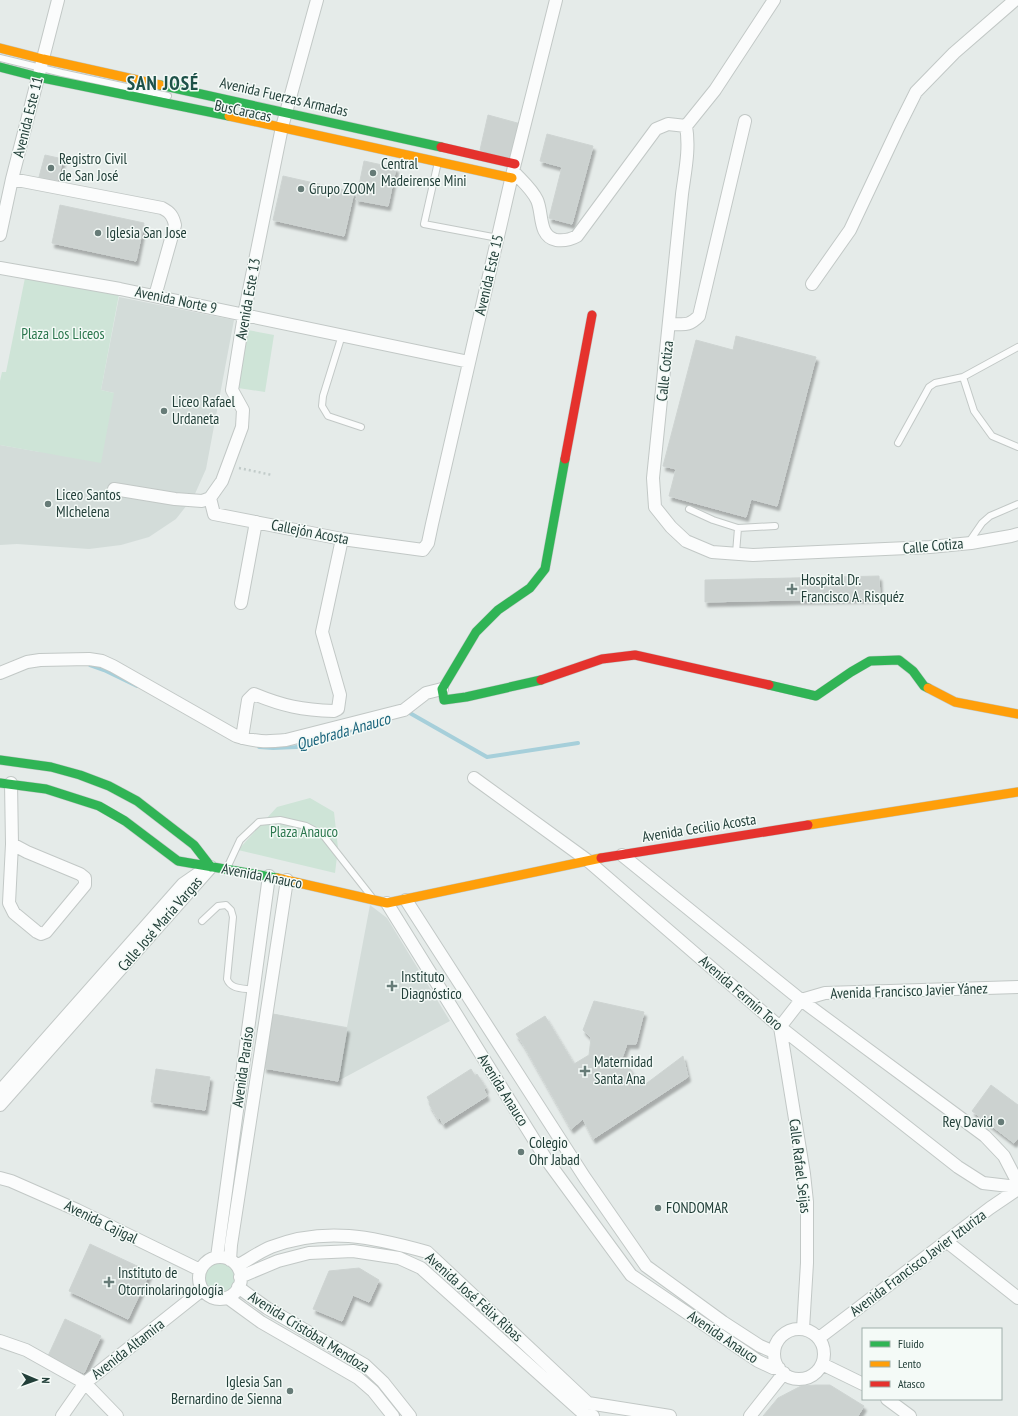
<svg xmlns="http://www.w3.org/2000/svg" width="1018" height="1416" font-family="'PT Sans Narrow',sans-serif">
<defs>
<filter id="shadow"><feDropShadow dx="2.5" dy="4.5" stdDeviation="1" flood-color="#0004"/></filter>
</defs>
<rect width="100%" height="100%" fill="#e5ebe9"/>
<path fill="#d3dcd9" d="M 119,297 L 234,320 L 206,469 L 194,496 L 176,519 L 149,537 L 121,545 L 89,549 L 17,544 L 0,545 L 0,445 L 40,452 L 114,393 L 101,390 Z
M 370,905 L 387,918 L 450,1021 L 338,1081 L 264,1068 L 273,1014 L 347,1027 Z"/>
<path fill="#cee4d7" d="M 26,273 L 120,289 L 101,390 L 114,393 L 101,463 L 0,445 L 0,381 L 2,372 L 6,372 Z
M 248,330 L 274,335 L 265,392 L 238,388 Z
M 310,798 L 334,812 L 338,848 L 335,873 L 238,850 L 277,807 Z
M202 1279a18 18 0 1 1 36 0a18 18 0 1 1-36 0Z"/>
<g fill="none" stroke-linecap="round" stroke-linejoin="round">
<path stroke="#a6cfda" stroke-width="4" d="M 90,665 L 104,670 L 137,686
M 405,713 L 408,712 L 487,757 L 578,743
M 259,747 L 273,748 L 296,747 L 361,727"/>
</g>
<path fill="#ccd2d0" stroke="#ced4d2" filter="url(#shadow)" d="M 488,115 L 521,124 L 512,158 L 480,150 Z
M 547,134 L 593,146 L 572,224 L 549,218 L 562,167 L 540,161 Z
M 45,155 L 63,159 L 57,182 L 39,177 Z
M 364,161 L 396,168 L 388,206 L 356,200 Z
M 283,176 L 354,192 L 344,236 L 273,220 Z
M 60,205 L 144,223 L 136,261 L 52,243 Z
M 736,336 L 816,357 L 777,506 L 751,499 L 746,517 L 669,496 L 676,469 L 663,466 L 696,340 L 733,350 Z
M 879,576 L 880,598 L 705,602 L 705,580 Z
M 594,1001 L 644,1012 L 636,1044 L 627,1044 L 622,1058 L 643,1086 L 683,1056 L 688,1077 L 593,1139 L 583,1119 L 571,1129 L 523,1044 L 516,1034 L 545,1016 L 574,1064 L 589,1055 L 591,1038 L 583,1030 Z
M 273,1014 L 347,1028 L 338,1081 L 264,1068 Z
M 156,1069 L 210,1077 L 205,1110 L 151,1102 Z
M 471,1069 L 475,1076 L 477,1074 L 486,1088 L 484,1090 L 487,1096 L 443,1124 L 440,1118 L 438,1119 L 429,1104 L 430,1103 L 427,1097 Z
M 991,1085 L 1018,1105 L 1018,1138 L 1014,1143 L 972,1111 Z
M 90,1244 L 150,1272 L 128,1319 L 69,1291 Z
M 359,1268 L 379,1280 L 369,1302 L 353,1295 L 342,1321 L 313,1309 L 329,1271 Z
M 65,1319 L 101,1336 L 84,1373 L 48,1356 Z
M 816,1385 L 830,1385 L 864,1406 L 858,1416 L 763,1416 L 778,1398 L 801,1386 Z"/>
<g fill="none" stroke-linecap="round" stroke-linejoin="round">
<g stroke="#c2c8c6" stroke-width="8">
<path id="lane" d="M 0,58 L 62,73 L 168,96
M 438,162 L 424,224 L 498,238
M 342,335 L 323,396 L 322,406 L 328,416 L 361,427
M 963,377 L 974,411 L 992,436 L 1018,447
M 898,443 L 929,387 L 935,383 L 963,377 L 1018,347
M 689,509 L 713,520 L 738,528 L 775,526
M 969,542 L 982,523 L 990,516 L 1018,504
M 736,553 L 738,528
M 227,868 L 240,840 L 259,822 L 280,820 L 306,826 L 323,835 L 371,896
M 202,921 L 218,906 L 226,905 L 231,910 L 233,917 L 227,979 C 231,990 244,988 254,990"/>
</g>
<g stroke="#c2c8c6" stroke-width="14">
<path id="street" d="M 686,126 C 690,149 685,171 682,194 L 653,478 L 655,507 L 671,527 L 686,541 L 712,552 L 753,555 L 930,547 L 971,543 L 1011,536 L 1018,534
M 686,126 L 715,90 L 774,0
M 513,171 C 521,180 532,189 537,200 C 543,213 538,236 556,240 C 564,241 570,240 577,236 L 656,129 L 668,124 L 686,126
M 12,179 L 162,208 C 170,212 173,216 175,225 L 155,296
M 0,235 L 12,179 L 58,0
M 0,268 L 120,289 L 469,362
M 812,284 L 850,230 L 899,126 L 916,92 L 954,53 L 1015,0
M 670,324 C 684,324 688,327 699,316 L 745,121
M 114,489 L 175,499 L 202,501 L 210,498 L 222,481 L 242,427 L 243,410 L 232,390 L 244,315 L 282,127 L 317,0
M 210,498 L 214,514 L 342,539 L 423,550 L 428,543 L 432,524 L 513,171 L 556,0
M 241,603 L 256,522
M 0,673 L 27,662 L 40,660 L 89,659 L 102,661 L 113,666 L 236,736 C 257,742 265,742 286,740 L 404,710 L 426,693 L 442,689
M 242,738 L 248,700 L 254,694 C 283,706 302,710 334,711 L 338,709 L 340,695 L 322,632 L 342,539
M 474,778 L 587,860 L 780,1027 L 958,1167 L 983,1183 L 1018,1187
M 11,783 L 12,844 L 27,852 L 80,874 L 85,878 L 85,885 L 46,932 L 41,934 L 37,932 L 14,913 L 9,903 L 12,844
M 622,855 L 801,1000 L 985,1136 L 1004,1156 L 1018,1183
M 406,900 L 585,1178 L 646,1266 L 723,1322 L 760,1346 L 774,1352
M 387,903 L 546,1159 L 631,1275 L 758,1361 L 773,1368 L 779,1368
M 0,1091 L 183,884 L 199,873
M 0,1105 L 211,867
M 0,1178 L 11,1181 L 77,1210 L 200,1270
M 946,1241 L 1018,1298
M 217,1257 L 269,876
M199 1278a21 21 0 1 1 42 0a21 21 0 1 1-42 0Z
M 230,1260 L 231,1245 L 287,880
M 237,1266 C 248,1260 259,1252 271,1247 C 325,1226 373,1237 427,1252 L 588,1403 L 670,1416
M 240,1277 L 278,1261 L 309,1253 L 353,1251 L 399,1258 L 421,1268 L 585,1415 L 593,1416
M 238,1287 L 267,1308 L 365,1365 L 383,1382 L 410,1416
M 228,1298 L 261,1322 L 358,1378 L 373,1391 L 393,1416
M 803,1329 L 807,1263 L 807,1202 L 804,1174 L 780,1027 L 801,1000 L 825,993 L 1018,987
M774 1354a25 25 0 1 1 50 0a25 25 0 1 1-50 0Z
M 819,1338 L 990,1208 L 1018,1189
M 0,1341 L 26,1350 L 85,1383 L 117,1416
M 822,1364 L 863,1384
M 887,1399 L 910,1416
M 62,1416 L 85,1383 L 202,1290
M 750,1416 L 784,1373"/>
</g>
<g stroke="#c1c8c6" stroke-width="10">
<path id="fast" d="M 0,67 L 38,77 L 229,116
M 160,85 L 441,147
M 541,680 L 466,697 L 444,700 L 442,689 L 476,632 L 498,610 L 530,588 L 545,569 L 565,459
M 769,685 L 816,696 L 851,672 L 870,661 L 899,660 L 913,671 L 924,686 L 928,688
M 0,760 L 51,767 L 80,775 L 109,786 L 137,801 L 194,845 L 211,867
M 0,783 L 46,789 L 99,806 L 125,821 L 178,861 L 277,878"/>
</g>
<g stroke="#c1c8c6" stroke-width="10">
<path id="slow" d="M 0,48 L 43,59 L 160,85
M 229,116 L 512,178
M 928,688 L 955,702 L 1018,714
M 808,825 L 1018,792
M 277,878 L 387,903 L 601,858"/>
</g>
<g stroke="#c1c8c6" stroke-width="10">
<path id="jam" d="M 441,147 L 515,164
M 565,459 L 592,315
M 541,680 L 602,659 L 635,655 L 769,685
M 601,858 L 808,825"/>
</g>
<path stroke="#c1cbc9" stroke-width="2.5" stroke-dasharray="2 3" stroke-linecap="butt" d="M 239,468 L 272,475"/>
<use href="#lane" stroke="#fbfcfc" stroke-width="6"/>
<use href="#street" stroke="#fbfcfc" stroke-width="12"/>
<use href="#fast" stroke="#30b455" stroke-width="9"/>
<use href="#slow" stroke="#ff9f0a" stroke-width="9"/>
<use href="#jam" stroke="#e5322d" stroke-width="9"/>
</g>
<g fill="#667b77" stroke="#f4faf7" stroke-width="1.5">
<circle cx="51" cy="168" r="4"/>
<circle cx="373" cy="173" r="4"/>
<circle cx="301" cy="189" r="4"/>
<circle cx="98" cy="233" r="4"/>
<circle cx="164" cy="411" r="4"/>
<circle cx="48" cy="504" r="4"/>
<path d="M790 583h4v4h4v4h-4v4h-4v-4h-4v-4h4z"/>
<path d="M390 980h4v4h4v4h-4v4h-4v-4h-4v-4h4z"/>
<path d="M583 1065h4v4h4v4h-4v4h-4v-4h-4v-4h4z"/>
<circle cx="1001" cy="1122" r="4"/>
<circle cx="521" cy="1152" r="4"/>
<circle cx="658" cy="1208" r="4"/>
<path d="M107 1276h4v4h4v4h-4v4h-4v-4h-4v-4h4z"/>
<circle cx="290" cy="1391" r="4"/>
</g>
<g text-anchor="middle" stroke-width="3" stroke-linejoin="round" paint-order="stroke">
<g font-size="15" fill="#223f39" stroke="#f4faf7">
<text transform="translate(284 97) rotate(13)" y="5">Avenida Fuerzas Armadas</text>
<text transform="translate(243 111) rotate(12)" y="5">BusCaracas</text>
<text transform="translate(28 117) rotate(-76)" y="5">Avenida Este 11</text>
<text transform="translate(489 275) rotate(-77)" y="5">Avenida Este 15</text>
<text transform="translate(248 299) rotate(-80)" y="5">Avenida Este 13</text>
<text transform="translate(176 300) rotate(12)" y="5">Avenida Norte 9</text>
<text transform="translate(665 371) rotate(-84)" y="5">Calle Cotiza</text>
<text transform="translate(310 532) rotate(11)" y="5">Callejón Acosta</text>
<text transform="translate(933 546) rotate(-5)" y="5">Calle Cotiza</text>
<text transform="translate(699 828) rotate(-9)" y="5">Avenida Cecilio Acosta</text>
<text transform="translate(262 876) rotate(11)" y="5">Avenida Anauco</text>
<text transform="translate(160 924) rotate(-49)" y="5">Calle José María Vargas</text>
<text transform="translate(909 991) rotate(-2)" y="5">Avenida Francisco Javier Yánez</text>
<text transform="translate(741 993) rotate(41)" y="5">Avenida Fermín Toro</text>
<text transform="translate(243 1067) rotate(-82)" y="5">Avenida Paraíso</text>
<text transform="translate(503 1090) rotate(58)" y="5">Avenida Anauco</text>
<text transform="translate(800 1166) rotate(83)" y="5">Calle Rafael Seijas</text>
<text transform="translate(101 1222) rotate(26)" y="5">Avenida Cajigal</text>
<text transform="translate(918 1263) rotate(-37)" y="5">Avenida Francisco Javier Izturiza</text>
<text transform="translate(474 1297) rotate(42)" y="5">Avenida José Félix Ribas</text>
<text transform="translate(309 1332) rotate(32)" y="5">Avenida Cristóbal Mendoza</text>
<text transform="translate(723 1337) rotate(34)" y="5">Avenida Anauco</text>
<text transform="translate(128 1349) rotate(-38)" y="5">Avenida Altamira</text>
</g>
<g font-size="15" fill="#223f39" stroke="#f4faf7" text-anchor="start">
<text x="59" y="164">Registro Civil<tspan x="59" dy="17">de San José</tspan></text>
<text x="381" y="169">Central<tspan x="381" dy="17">Madeirense Mini</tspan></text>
<text x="309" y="194">Grupo ZOOM</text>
<text x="106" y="238">Iglesia San Jose</text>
<text x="172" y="407">Liceo Rafael<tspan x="172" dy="17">Urdaneta</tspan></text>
<text x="56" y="500">Liceo Santos<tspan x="56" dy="17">MIchelena</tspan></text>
<text x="801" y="585">Hospital Dr.<tspan x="801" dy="17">Francisco A. Risquéz</tspan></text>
<text x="401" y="982">Instituto<tspan x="401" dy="17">Diagnóstico</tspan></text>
<text x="594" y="1067">Maternidad<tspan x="594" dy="17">Santa Ana</tspan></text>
<text x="993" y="1127" text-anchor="end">Rey David</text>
<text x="529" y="1148">Colegio<tspan x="529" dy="17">Ohr Jabad</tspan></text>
<text x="666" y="1213">FONDOMAR</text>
<text x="118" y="1278">Instituto de<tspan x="118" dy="17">Otorrinolaringología</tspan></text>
<text x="282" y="1387" text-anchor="end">Iglesia San<tspan x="282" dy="17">Bernardino de Sienna</tspan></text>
</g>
<g font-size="15" fill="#2c774e" stroke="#f4faf7">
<text x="63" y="339">Plaza Los Liceos</text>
<text x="304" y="837">Plaza Anauco</text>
</g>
<g font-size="16" font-style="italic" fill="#1b657d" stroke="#f4faf7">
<text transform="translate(343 731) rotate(-16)" y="6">Quebrada Anauco</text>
</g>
<g font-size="19" font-weight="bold" letter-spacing="1" fill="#1e5249" stroke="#f4faf7">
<text x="163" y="90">SAN JOSÉ</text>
</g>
</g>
<rect x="862" y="1328" width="140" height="72" fill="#f4faf7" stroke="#a0afab"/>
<rect x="870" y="1341" width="20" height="6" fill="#30b455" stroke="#a0afab"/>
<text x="898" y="1348" font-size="12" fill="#223f39">Fluido</text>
<rect x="870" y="1361" width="20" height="6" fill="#ff9f0a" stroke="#a0afab"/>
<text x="898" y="1368" font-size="12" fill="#223f39">Lento</text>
<rect x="870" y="1381" width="20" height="6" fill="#e5322d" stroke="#a0afab"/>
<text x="898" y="1388" font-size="12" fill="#223f39">Atasco</text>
<g transform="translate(36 1380) rotate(92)" stroke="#f4faf7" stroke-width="3" paint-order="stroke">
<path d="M0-3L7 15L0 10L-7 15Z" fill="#223f39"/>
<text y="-6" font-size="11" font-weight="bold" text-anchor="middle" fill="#223f39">N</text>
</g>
</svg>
